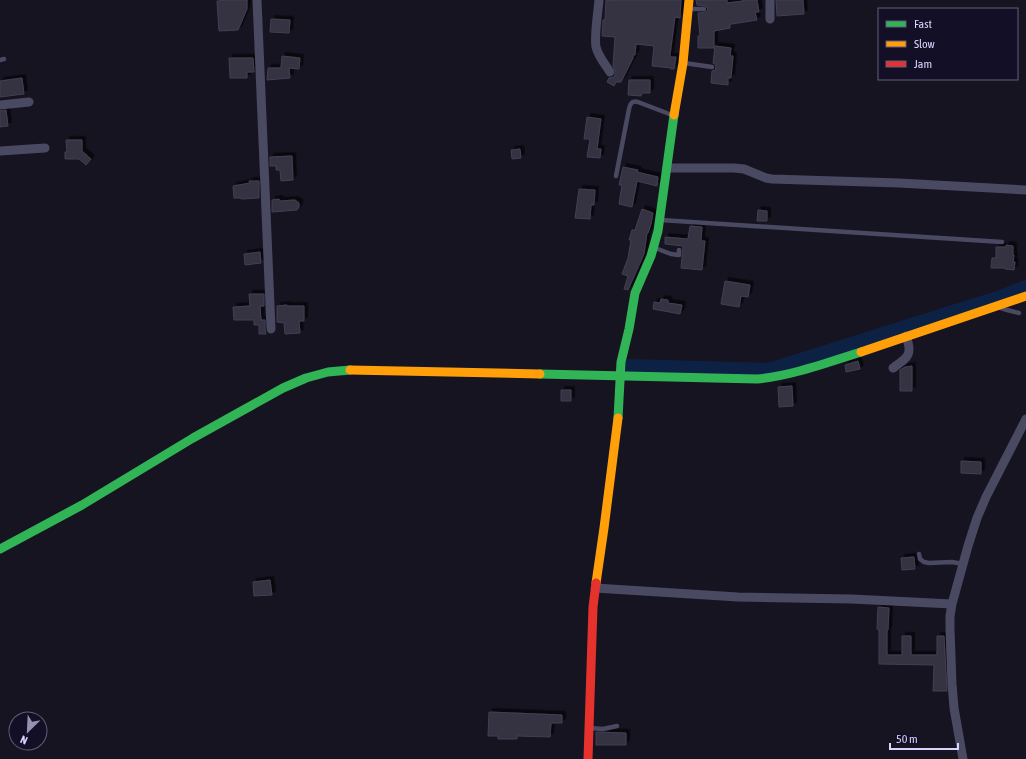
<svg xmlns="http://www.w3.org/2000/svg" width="1026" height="759" font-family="'Asap Condensed',sans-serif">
<defs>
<filter id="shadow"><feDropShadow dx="3.5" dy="-3.5" stdDeviation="0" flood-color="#0009"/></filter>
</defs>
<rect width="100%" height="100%" fill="#161421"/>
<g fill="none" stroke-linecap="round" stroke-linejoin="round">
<path stroke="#0d2144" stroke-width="16" d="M 630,367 L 769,371 L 1001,298 L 1026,288"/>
</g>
<path fill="#343243" stroke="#433f54" filter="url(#shadow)" d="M 229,0 L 247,0 L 247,9 L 238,30 L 219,31 L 217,1 Z
M 606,0 L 618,1 L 618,0 L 681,0 L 680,18 L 675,17 L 670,55 L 670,57 L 676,57 L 674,69 L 671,69 L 671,68 L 652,66 L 654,46 L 636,44 L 635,55 L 633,55 L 633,58 L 621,82 L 616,82 L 614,86 L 607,82 L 609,78 L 614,77 L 616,72 L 613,66 L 615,37 L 602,36 L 603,20 L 605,20 Z
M 696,0 L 727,0 L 727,3 L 743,1 L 742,0 L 757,0 L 759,12 L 755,12 L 757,20 L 732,24 L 730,24 L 730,28 L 714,31 L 714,48 L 698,48 L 698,36 L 700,36 L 698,13 L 706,12 L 708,9 L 706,6 L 697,5 Z
M 776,0 L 803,0 L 804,14 L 777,16 Z
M 271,19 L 290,20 L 289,33 L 270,32 Z
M 715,46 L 731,48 L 730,56 L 733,56 L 731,78 L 728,78 L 728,85 L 711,83 L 712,71 L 715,70 L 716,67 L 715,64 L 713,63 Z
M 282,56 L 300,58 L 299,69 L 289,68 L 290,78 L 267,80 L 268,68 L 281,68 Z
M 229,58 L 253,58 L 254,72 L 247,72 L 247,78 L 230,78 Z
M 22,78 L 24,94 L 0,97 L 0,81 Z
M 629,80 L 650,80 L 650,93 L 642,93 L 641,96 L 628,95 Z
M 6,110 L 8,126 L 0,127 L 0,111 Z
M 587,117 L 601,119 L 597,149 L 601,149 L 600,158 L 587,157 L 590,139 L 584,139 Z
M 66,140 L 82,140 L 82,151 L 91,159 L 86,165 L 79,159 L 65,159 L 65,152 L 67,152 Z
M 520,149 L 521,158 L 512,159 L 511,150 Z
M 292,156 L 293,180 L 281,181 L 280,170 L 276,170 L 276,166 L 270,166 L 270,157 Z
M 623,167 L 638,170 L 637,172 L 658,177 L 657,186 L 637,181 L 632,207 L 619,204 L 622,185 L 619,185 Z
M 249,181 L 259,181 L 259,198 L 241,199 L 241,198 L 234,198 L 233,186 L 250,183 Z
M 579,189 L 595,190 L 594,205 L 591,205 L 590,219 L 575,218 Z
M 279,199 L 280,201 L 295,200 L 299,203 L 299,207 L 297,210 L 272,212 L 272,200 Z
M 642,209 L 653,213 L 651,224 L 648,233 L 647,233 L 644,254 L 628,290 L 624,289 L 628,276 L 622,274 L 628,258 L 631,240 L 629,240 L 632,230 L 635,230 Z
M 758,210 L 767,211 L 767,221 L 757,221 Z
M 690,226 L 702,227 L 701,241 L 705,241 L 702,270 L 681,268 L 683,246 L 665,244 L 665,237 L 688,239 Z
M 1006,245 L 1013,246 L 1013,255 L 1014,255 L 1013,262 L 1015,262 L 1014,270 L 1005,269 L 1005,268 L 991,268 L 992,258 L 996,258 L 996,247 L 1006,247 Z
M 260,252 L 261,263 L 245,265 L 244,254 Z
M 725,281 L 750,285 L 748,297 L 741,296 L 739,307 L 721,304 Z
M 249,294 L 264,294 L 264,306 L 260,306 L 261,320 L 265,320 L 265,329 L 266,334 L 259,334 L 259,325 L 254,325 L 254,320 L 234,320 L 233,307 L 250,306 Z
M 661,299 L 668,300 L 668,303 L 682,305 L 680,314 L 653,309 L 654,302 L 660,303 Z
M 287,305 L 287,306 L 304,306 L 304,321 L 299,321 L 300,333 L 285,334 L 284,323 L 277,322 L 277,306 Z
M 858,361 L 860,369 L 846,372 L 845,365 Z
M 912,366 L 912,391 L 900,391 L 900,370 L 905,367 Z
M 792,386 L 793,406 L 779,407 L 778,387 Z
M 561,390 L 571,390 L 571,401 L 561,401 Z
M 961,461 L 981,462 L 981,474 L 961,473 Z
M 914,557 L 915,569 L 902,570 L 901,558 Z
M 270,580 L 272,595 L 254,596 L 253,582 Z
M 878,607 L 889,608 L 888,630 L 887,630 L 887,655 L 902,655 L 902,636 L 911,636 L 911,655 L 937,655 L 937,636 L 944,636 L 947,691 L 933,691 L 934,665 L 879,664 L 879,630 L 877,629 Z
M 489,712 L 562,715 L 562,723 L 551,723 L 550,737 L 517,736 L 517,739 L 498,739 L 498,736 L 488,736 Z
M 596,732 L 626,733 L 626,745 L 596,745 Z"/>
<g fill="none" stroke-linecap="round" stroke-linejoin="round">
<path stroke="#4a4962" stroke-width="4.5" d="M 690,9 L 704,9
M 0,60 L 4,59
M 684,63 L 712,67
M 616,176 L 629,109 C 630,104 632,100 638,102 L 672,115
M 661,220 L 1002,242
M 655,248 L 671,254 L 679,255 L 679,250
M 998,307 L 1007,310 L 1019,313
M 919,554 L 920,559 L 924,562 L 929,563 L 952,562 L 963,564
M 590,728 L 603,729 L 617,726"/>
<path stroke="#4a4962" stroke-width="9" d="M 257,0 L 271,329
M 599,0 C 598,12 594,36 596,47 C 598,56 605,64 610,72
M 770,0 L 770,19
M 0,105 L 29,102
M 0,151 L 45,148
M 667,168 L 734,168 L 744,169 L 766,178 L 772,179 L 899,183 L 1026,190
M 893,368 C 908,357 913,355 906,336
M 595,588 L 738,597 L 852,599 L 952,604
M 963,759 L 954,708 L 952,684 L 950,630 L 950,616 L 952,604 L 968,546 L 977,518 L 986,497 L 1026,419"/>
<path stroke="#30b455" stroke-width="9" d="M 540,374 L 757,379 C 791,376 829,362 861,352
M 618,418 L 621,362 L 629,329 L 635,293 L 651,256 L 658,231 L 674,115
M 0,549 L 82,505 L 193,438 L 283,388 L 306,378 L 328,372 L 350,370"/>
<path stroke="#ff9f0a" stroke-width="9" d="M 674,115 L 683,63 L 689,0
M 861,352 L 1026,296
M 350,370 L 540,374
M 596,583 L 604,528 L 618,418"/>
<path stroke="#e5322d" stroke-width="9" d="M 588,759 L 593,607 L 596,583"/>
</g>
<rect x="878" y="8" width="140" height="72" fill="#130f26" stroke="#625e7d"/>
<rect x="886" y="21" width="20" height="6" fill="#30b455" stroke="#625e7d"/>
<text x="914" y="28" font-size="12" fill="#d9d4ff">Fast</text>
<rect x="886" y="41" width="20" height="6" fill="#ff9f0a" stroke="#625e7d"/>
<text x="914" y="48" font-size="12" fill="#d9d4ff">Slow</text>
<rect x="886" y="61" width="20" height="6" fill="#e5322d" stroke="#625e7d"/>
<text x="914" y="68" font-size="12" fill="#d9d4ff">Jam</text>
<g transform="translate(28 731) rotate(204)"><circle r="19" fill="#130f26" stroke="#625e7d"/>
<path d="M0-3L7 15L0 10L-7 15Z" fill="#9591b1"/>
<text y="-6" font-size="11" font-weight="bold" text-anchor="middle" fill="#d9d4ff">N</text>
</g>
<path d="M890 743v6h68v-6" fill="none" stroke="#d9d4ff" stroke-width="2"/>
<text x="896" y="743" font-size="12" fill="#d9d4ff" stroke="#130f26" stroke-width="3" paint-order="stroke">50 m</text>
</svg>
